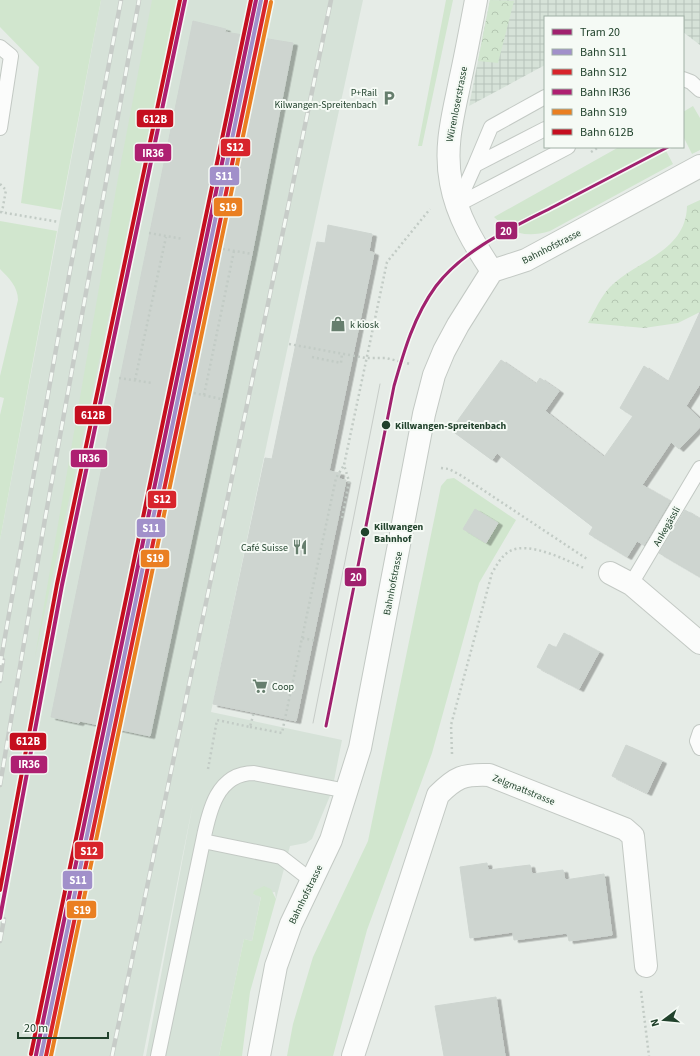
<svg xmlns="http://www.w3.org/2000/svg" width="700" height="1056" font-family="'Source Sans 3',sans-serif">
<defs>
<pattern id="industrial-grid" width="8" height="8" patternUnits="userSpaceOnUse"><rect width="8" height="8" fill="#d6e2d8"/><path d="M0 4h8M4 0v8" fill="none" stroke="#b7c3ba"/></pattern>
<pattern id="forest-crowns" width="20" height="18" patternUnits="userSpaceOnUse"><rect width="20" height="18" fill="#d1e6ce"/><path d="M2 6a3 3 0 1 1 6 0M12 15a3 3 0 1 1 6 0" fill="none" stroke="#b3c6b1"/></pattern>
<filter id="shadow"><feDropShadow dx="4.5" dy="2.5" stdDeviation="0" flood-color="#0004"/></filter>
</defs>
<rect width="100%" height="100%" fill="#e6ece7"/>
<path fill="#d6e2d8" d="M 101,0 L 363,0 L 268,438 L 211,712 L 342,740 L 332,791 L 312,839 L 306,843 L 290,846 L 276,899 L 275,892 L 253,894 L 261,896 L 252,941 L 244,939 L 219,1056 L 146,1056 L 193,803 L 143,1056 L 0,1056 L 0,540 Z"/>
<path fill="url(#industrial-grid)" d="M 490,0 L 700,0 L 700,45 L 683,32 L 683,17 L 545,17 L 545,65 L 469,106 Z"/>
<path fill="#d1e6ce" d="M 0,0 L 101,0 L 61,210 L 21,203 L 39,67 L 0,27 Z
M 152,0 L 177,0 L 35,657 L 118,178 Z
M 446,0 L 453,0 L 422,146 L 418,146 Z
M 693,106 L 700,118 L 700,150 L 692,154 L 683,136 L 683,112 Z
M 619,147 L 664,147 L 673,164 L 550,231 C 527,238 511,234 494,217 Z
M 0,221 L 57,231 L 0,540 L 0,415 L 4,398 L 0,397 L 0,376 L 18,300 C 18,287 9,278 0,269 Z
M 454,478 L 516,520 L 479,583 L 432,753 L 367,930 L 333,1056 L 287,1056 L 293,1024 L 313,957 L 368,841 L 441,486 L 447,479 Z
M 264,886 L 271,889 L 276,899 L 250,992 L 242,1056 L 219,1056 L 244,939 L 252,941 L 261,897 L 253,894 L 254,891 Z"/>
<path fill="url(#forest-crowns)" d="M 490,0 L 514,1 L 498,63 L 478,61 Z
M 700,200 L 700,312 L 678,323 L 644,328 L 588,323 C 594,312 601,296 610,287 C 637,260 686,252 687,206 Z"/>
<path fill="#ced5d0" stroke="#ced5d0" filter="url(#shadow)" d="M 193,21 L 226,29 L 225,32 L 293,43 L 252,254 L 150,736 L 80,721 L 79,723 L 51,717 Z
M 328,225 L 372,234 L 369,251 L 374,253 L 329,471 L 340,473 L 339,479 L 346,480 L 296,721 L 213,704 L 265,458 L 272,459 L 317,242 L 325,243 Z
M 700,312 L 700,384 L 686,406 L 700,419 L 700,427 L 679,449 L 671,442 L 642,485 L 670,501 L 644,545 L 637,541 L 627,557 L 589,534 L 593,527 L 497,453 L 492,460 L 451,430 L 501,360 L 536,384 L 540,378 L 559,391 L 545,411 L 604,457 L 633,416 L 620,408 L 644,366 L 668,382 Z
M 475,509 L 498,523 L 486,543 L 463,529 Z
M 685,510 L 700,519 L 700,577 L 659,553 Z
M 564,633 L 599,652 L 579,689 L 537,667 L 549,644 L 556,648 Z
M 626,745 L 662,761 L 647,793 L 612,776 Z
M 487,863 L 488,870 L 530,865 L 532,874 L 563,870 L 565,880 L 604,874 L 612,935 L 569,941 L 567,933 L 514,940 L 513,932 L 470,938 L 460,867 Z
M 496,997 L 505,1056 L 444,1056 L 435,1006 Z"/>
<g fill="none" stroke-linecap="round" stroke-linejoin="round">
<g stroke="#c3c9c4" stroke-width="16">
<path id="lane" d="M 0,47 L 11,56 L 0,128
M 683,79 L 691,82 L 700,90
M 475,165 L 491,127 L 545,97
M 457,205 L 568,147
M 457,205 L 475,165 L 545,129
M 631,584 L 700,468
M 700,732 L 697,741 L 700,748
M 203,841 C 209,811 217,773 254,773 L 347,791
M 158,1056 L 203,841 L 281,857 L 312,881"/>
</g>
<g stroke="#c3c9c4" stroke-width="24">
<path id="street" d="M 476,0 C 471,27 466,54 460,81 C 453,116 444,147 451,183 C 457,216 474,244 492,271
M 610,573 L 631,584 L 700,643
M 259,1056 L 276,966 L 291,924 L 331,840 L 360,748 L 424,414 L 434,375 L 444,351 L 458,325 L 492,271 L 526,260 L 700,166
M 353,1056 L 438,795 C 456,777 463,774 489,775 L 625,829 L 633,836 L 646,966"/>
</g>
<path stroke="#c2cbc5" stroke-width="2.5" stroke-dasharray="2 3" stroke-linecap="butt" d="M 591,152 L 599,147
M 0,184 L 6,190 L 2,212
M 0,212 L 59,222
M 149,233 L 183,239
M 218,248 L 252,254
M 289,344 L 366,358 L 386,358 L 410,364
M 312,357 L 341,363 L 342,354
M 119,378 L 152,383
M 135,380 L 166,237
M 189,392 L 221,399
M 204,395 L 234,251
M 441,468 L 449,469 L 462,476 L 587,559
M 342,518 L 349,481 L 344,465 L 387,262 L 430,209
M 302,638 L 336,478 L 344,465
M 250,727 L 282,733 L 302,638 L 317,641
M 452,754 L 451,725 L 492,573 C 497,565 501,556 510,551 C 529,541 566,560 584,568
M 208,769 L 217,720 L 250,727 L 254,712
M 641,991 L 649,1056"/>
<use href="#lane" stroke="#fbfcfb" stroke-width="14"/>
<use href="#street" stroke="#fbfcfb" stroke-width="22"/>
<path stroke="#c7ccc8" stroke-width="1" d="M 313,723 L 380,384"/>
<g stroke="#c7ccc8" stroke-width="4.5">
<path id="rail" d="M 0,665 L 69,276 L 121,0
M 0,681 L 3,660
M 0,785 L 45,519 L 139,0
M 0,941 L 4,919
M 112,1056 L 331,0"/>
</g>
<use href="#rail" stroke="#f5faf5" stroke-width="3" stroke-dasharray="9" stroke-linecap="butt"/>
<g stroke="#f5faf5" stroke-width="7">
<path id="rail-1" d="M 41,1056 L 261,0"/>
</g>
<g stroke="#f5faf5" stroke-width="7">
<path id="rail-2" d="M 46,1056 L 266,1"/>
</g>
<g stroke="#f5faf5" stroke-width="7">
<path id="rail-3" d="M 0,918 L 62,585 L 185,0
M 36,1055 L 256,0"/>
</g>
<g stroke="#f5faf5" stroke-width="7">
<path id="rail-4" d="M 51,1056 L 271,2"/>
</g>
<g stroke="#f5faf5" stroke-width="7">
<path id="rail-5" d="M 0,890 L 57,584 L 180,0
M 31,1054 L 251,0"/>
</g>
<use href="#rail-1" stroke="#a190ca" stroke-width="4"/>
<use href="#rail-2" stroke="#d8242b" stroke-width="4"/>
<use href="#rail-3" stroke="#ae2071" stroke-width="4"/>
<use href="#rail-4" stroke="#ea7f21" stroke-width="4"/>
<use href="#rail-5" stroke="#c50e1f" stroke-width="4"/>
<g stroke="#f5faf5" stroke-width="6">
<path id="tram-1" d="M 326,726 L 394,386 C 404,351 414,316 436,286 C 465,248 514,227 555,206 C 593,186 630,167 668,147"/>
</g>
<use href="#tram-1" stroke="#a0216e" stroke-width="3"/>
</g>
<defs>
<g id="parking-bare" transform="scale(1.2)"><path d="M-3.5-5.5H1a3.5 3.5 0 0 1 0 7H-1V5.5H-3.5ZM-1-3.4V-.6H.8a1.4 1.4 0 0 0 0-2.8Z" fill="#667e6d" stroke="#f5faf5" stroke-width="2.5" paint-order="stroke"/></g>
<g id="shop-bare" transform="scale(1.2)"><path d="M-5-2.5h2.3a2.7 3.5 0 0 1 5.4 0H5L5.5 6h-11ZM-1.5-2.5h3a1.5 2.3 0 0 0-3 0Z" fill="#667e6d" stroke="#f5faf5" stroke-width="2.5" paint-order="stroke"/></g>
<g id="restaurant-bare" transform="scale(1.2)"><path d="M-5-6h1v4h1v-4h1v4h1v-4h1v5L-1.5 .5V6h-2V.5L-5-1ZM5-6V6H3V1.5H1.5Q1.5-4 5-6Z" fill="#667e6d" stroke="#f5faf5" stroke-width="2.5" paint-order="stroke"/></g>
<g id="supermarket-bare" transform="scale(1.2)"><path d="M-6-5.5h2.5l.6 2H6L4.5 2H-2.5L-4.4-4H-6ZM-1.5 3.2a1.3 1.3 0 1 0 .1 0ZM3 3.2a1.3 1.3 0 1 0 .1 0Z" fill="#667e6d" stroke="#f5faf5" stroke-width="2.5" paint-order="stroke"/></g>
</defs>
<g fill-rule="evenodd">
<use href="#parking-bare" x="389" y="98"/>
<use href="#shop-bare" x="338" y="324"/>
<use href="#restaurant-bare" x="300" y="547"/>
<use href="#supermarket-bare" x="260" y="686"/>
</g>
<g fill="#21422c" stroke="#f5faf5" stroke-width="1.5">
<circle cx="386" cy="425" r="5"/>
<circle cx="365" cy="532" r="5"/>
</g>
<g text-anchor="middle" stroke-width="4" stroke-linejoin="round" paint-order="stroke">
<g font-size="10" fill="#21422c" stroke="#f5faf5" text-anchor="end">
<text x="377" y="96">P+Rail<tspan x="377" dy="12">Kilwangen-Spreitenbach</tspan></text>
<text x="350" y="328" text-anchor="start">k kiosk</text>
<text x="288" y="551">Café Suisse</text>
<text x="272" y="690" text-anchor="start">Coop</text>
</g>
<g font-size="10" fill="#21422c" stroke="#f5faf5">
<text transform="translate(456 104) rotate(-79)" y="4">Würenloserstrasse</text>
<text transform="translate(551 246) rotate(-27)" y="4">Bahnhofstrasse</text>
<text transform="translate(666 526) rotate(-60)" y="4">Ankegässli</text>
<text transform="translate(392 583) rotate(-79)" y="4">Bahnhofstrasse</text>
<text transform="translate(524 789) rotate(22)" y="4">Zelgmattstrasse</text>
<text transform="translate(305 894) rotate(-64)" y="4">Bahnhofstrasse</text>
</g>
<g font-size="10" font-weight="bold" fill="#21422c" stroke="#f5faf5" text-anchor="start">
<text x="395" y="429">Killwangen-Spreitenbach</text>
<text x="374" y="530">Killwangen<tspan x="374" dy="12">Bahnhof</tspan></text>
</g>
</g>
<g stroke="#f5faf5" stroke-width="1.5">
<rect x="136" y="109" width="38" height="19" rx="4" fill="#c50e1f"/>
<rect x="220" y="138" width="31" height="19" rx="4" fill="#d8242b"/>
<rect x="134" y="143" width="38" height="19" rx="4" fill="#ae2071"/>
<rect x="209" y="166" width="31" height="20" rx="4" fill="#a190ca"/>
<rect x="213" y="197" width="30" height="20" rx="4" fill="#ea7f21"/>
<rect x="495" y="221" width="23" height="19" rx="4" fill="#a0216e"/>
<rect x="74" y="405" width="38" height="20" rx="4" fill="#c50e1f"/>
<rect x="70" y="449" width="38" height="19" rx="4" fill="#ae2071"/>
<rect x="147" y="490" width="30" height="19" rx="4" fill="#d8242b"/>
<rect x="136" y="518" width="30" height="20" rx="4" fill="#a190ca"/>
<rect x="140" y="549" width="30" height="19" rx="4" fill="#ea7f21"/>
<rect x="344" y="567" width="23" height="20" rx="4" fill="#a0216e"/>
<rect x="9" y="732" width="38" height="19" rx="4" fill="#c50e1f"/>
<rect x="10" y="755" width="38" height="19" rx="4" fill="#ae2071"/>
<rect x="74" y="841" width="30" height="19" rx="4" fill="#d8242b"/>
<rect x="62" y="870" width="31" height="20" rx="4" fill="#a190ca"/>
<rect x="66" y="900" width="31" height="19" rx="4" fill="#ea7f21"/>
</g>
<g font-size="11" text-anchor="middle" font-weight="bold" fill="#fff">
<text x="155" y="123">612B</text>
<text x="235" y="151">S12</text>
<text x="153" y="157">IR36</text>
<text x="224" y="180">S11</text>
<text x="228" y="211">S19</text>
<text x="506" y="235">20</text>
<text x="93" y="419">612B</text>
<text x="89" y="462">IR36</text>
<text x="162" y="503">S12</text>
<text x="151" y="532">S11</text>
<text x="155" y="562">S19</text>
<text x="356" y="581">20</text>
<text x="28" y="745">612B</text>
<text x="29" y="768">IR36</text>
<text x="89" y="855">S12</text>
<text x="78" y="884">S11</text>
<text x="82" y="914">S19</text>
</g>
<rect x="544" y="16" width="140" height="132" fill="#f5faf5" stroke="#a0b0a5"/>
<rect x="552" y="29" width="20" height="6" fill="#a0216e" stroke="#a0b0a5"/>
<text x="580" y="36" font-size="12" fill="#21422c">Tram 20</text>
<rect x="552" y="49" width="20" height="6" fill="#a190ca" stroke="#a0b0a5"/>
<text x="580" y="56" font-size="12" fill="#21422c">Bahn S11</text>
<rect x="552" y="69" width="20" height="6" fill="#d8242b" stroke="#a0b0a5"/>
<text x="580" y="76" font-size="12" fill="#21422c">Bahn S12</text>
<rect x="552" y="89" width="20" height="6" fill="#ae2071" stroke="#a0b0a5"/>
<text x="580" y="96" font-size="12" fill="#21422c">Bahn IR36</text>
<rect x="552" y="109" width="20" height="6" fill="#ea7f21" stroke="#a0b0a5"/>
<text x="580" y="116" font-size="12" fill="#21422c">Bahn S19</text>
<rect x="552" y="129" width="20" height="6" fill="#c50e1f" stroke="#a0b0a5"/>
<text x="580" y="136" font-size="12" fill="#21422c">Bahn 612B</text>
<g transform="translate(664 1020) rotate(254)" stroke="#f5faf5" stroke-width="3" paint-order="stroke">
<path d="M0-3L7 15L0 10L-7 15Z" fill="#21422c"/>
<text y="-6" font-size="11" font-weight="bold" text-anchor="middle" fill="#21422c">N</text>
</g>
<path d="M18 1032v6h90v-6" fill="none" stroke="#21422c" stroke-width="2"/>
<text x="24" y="1032" font-size="12" fill="#21422c" stroke="#f5faf5" stroke-width="3" paint-order="stroke">20 m</text>
</svg>
